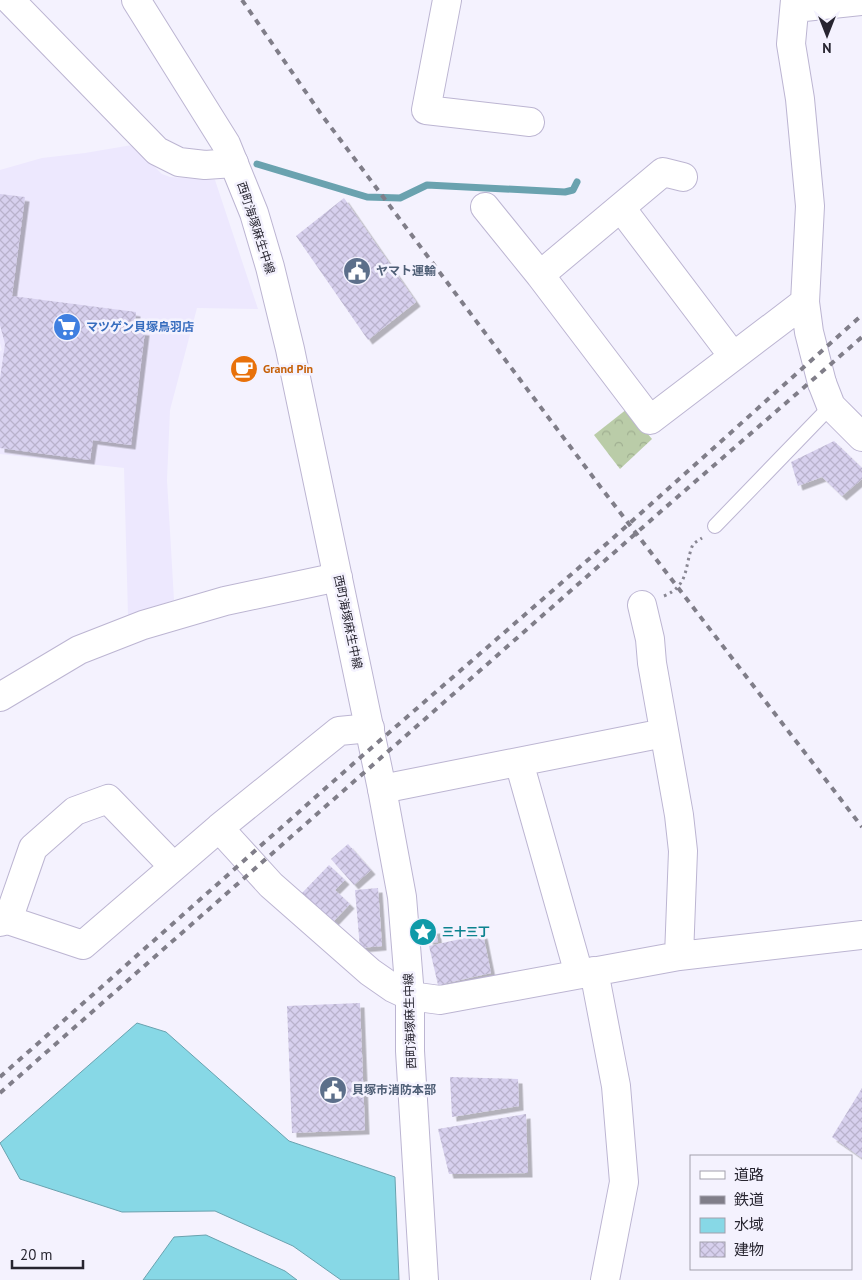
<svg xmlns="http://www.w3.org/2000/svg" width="862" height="1280" font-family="'PT Sans','Noto Sans JP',sans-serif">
<defs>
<pattern id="park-crowns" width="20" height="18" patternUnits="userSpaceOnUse" patternTransform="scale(1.25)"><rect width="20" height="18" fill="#bacca8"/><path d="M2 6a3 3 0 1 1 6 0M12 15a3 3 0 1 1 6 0" fill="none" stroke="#a0af91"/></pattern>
<pattern id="building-cross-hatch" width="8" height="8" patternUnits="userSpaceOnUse" patternTransform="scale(1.25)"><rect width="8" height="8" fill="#d7d0ee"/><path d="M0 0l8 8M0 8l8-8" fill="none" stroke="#b9b2cc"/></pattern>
<filter id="shadow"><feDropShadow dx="4.5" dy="4.5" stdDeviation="0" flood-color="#0004"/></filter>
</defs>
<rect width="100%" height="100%" fill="#f4f2fe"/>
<path fill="#ede8fe" d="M 132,145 L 162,174 L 170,177 L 215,180 L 258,309 L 197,308 L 170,410 L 167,480 L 174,600 L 128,615 L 124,468 L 0,454 L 0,351 L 2,350 L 0,343 L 0,170 L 42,158 L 85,153 Z"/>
<path fill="url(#park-crowns)" d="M 627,409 L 652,439 L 620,469 L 594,435 Z"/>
<path fill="#87d8e6" stroke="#6aa2af" d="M 137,1023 L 166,1032 L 289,1141 L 395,1177 L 399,1280 L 341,1280 L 293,1246 L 215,1211 L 122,1212 L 20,1179 L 0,1143 Z
M 206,1235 L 285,1271 L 297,1280 L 143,1280 L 174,1237 Z"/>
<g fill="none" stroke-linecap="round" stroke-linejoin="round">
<path stroke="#6aa2af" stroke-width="7" d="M 257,164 L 367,197 L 400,198 L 427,185 L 565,192 L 573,190 L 577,182"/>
</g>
<path fill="url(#building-cross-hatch)" filter="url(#shadow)" d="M 0,194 L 25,197 L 12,296 L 136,312 L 134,330 L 145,331 L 131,445 L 93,440 L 90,460 L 0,448 L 0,379 L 5,344 L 0,325 Z
M 344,198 L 416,302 L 368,340 L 296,236 Z
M 834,441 L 862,468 L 862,479 L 842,496 L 822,477 L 798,486 L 791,462 Z
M 348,844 L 371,870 L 354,885 L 331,859 Z
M 329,865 L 345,880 L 335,890 L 350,904 L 333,922 L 302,893 Z
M 378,888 L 382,946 L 360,948 L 355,890 Z
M 436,929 L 438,942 L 429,943 L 427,930 Z
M 483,934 L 491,973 L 438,985 L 429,946 Z
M 360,1003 L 365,1130 L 292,1133 L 287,1006 Z
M 450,1077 L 518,1079 L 519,1106 L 452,1117 Z
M 862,1088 L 862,1158 L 832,1137 Z
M 526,1114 L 528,1173 L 449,1174 L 438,1129 Z"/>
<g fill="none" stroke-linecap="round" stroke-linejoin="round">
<g stroke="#bcb5d2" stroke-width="16">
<path id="lane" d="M 715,526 L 831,406"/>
</g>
<g stroke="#bcb5d2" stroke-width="30">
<path id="street" d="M 10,0 L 157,151 L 179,162 L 205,165 L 234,163
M 447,0 L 426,110 L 530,122
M 795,0 L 791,44 L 800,99 L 810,206 L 805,302 L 809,332 L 822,383
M 795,8 L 862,1
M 485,207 L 540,275 L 650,420 L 805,302
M 621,208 L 733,356
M 540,275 L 663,172 L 683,177
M 642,605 L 650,639 L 652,663 L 679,815 L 683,851 L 679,956
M 519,762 L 579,974
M 382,789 L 664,733
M 219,828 L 271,885 L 370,972 L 393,988 L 410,996 L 440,1000 L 679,956 L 862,935
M 8,920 L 33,848 L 75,811 L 108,799 L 173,866
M 0,922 L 8,920 L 83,945 L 219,828 L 339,731 L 370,728
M 594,971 L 616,1086 L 624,1182 L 605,1280"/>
</g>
<g stroke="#bcb5d2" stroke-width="30">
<path id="secondary" d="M 136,0 L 226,144 L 254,213 L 270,267 L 290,349 L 382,789 L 402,897 L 410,996 L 410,1051 L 424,1280
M 822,383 L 831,406 L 862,437
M 0,697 L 79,650 L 143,625 L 225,601 L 338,577"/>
</g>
<path stroke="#888692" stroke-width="3" stroke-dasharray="2.5 4" stroke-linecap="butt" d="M 664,596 C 690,585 684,566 693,544 L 702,538"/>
<use href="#lane" stroke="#fff" stroke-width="14"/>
<use href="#street" stroke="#fff" stroke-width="28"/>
<use href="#secondary" stroke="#fff" stroke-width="28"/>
<path stroke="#807e89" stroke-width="4" stroke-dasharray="6 6" stroke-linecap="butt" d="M 242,0 L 321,114 L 599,485 L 862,827
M 0,1077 L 354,763 L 612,539 L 862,315
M 0,1093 L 659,513 L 862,337"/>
</g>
<defs>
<g id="civic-disc" transform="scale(1.4375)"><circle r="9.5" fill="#5c6f8a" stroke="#f4f2fe"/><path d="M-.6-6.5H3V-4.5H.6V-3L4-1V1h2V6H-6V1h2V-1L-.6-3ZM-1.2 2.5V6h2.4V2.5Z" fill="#fff"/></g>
<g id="supermarket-disc" transform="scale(1.4375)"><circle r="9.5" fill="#3f7fe0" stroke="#f4f2fe"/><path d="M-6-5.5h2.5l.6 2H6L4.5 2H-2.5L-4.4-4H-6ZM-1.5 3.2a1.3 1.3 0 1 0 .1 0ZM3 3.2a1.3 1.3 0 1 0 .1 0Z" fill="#fff"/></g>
<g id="cafe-disc" transform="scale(1.4375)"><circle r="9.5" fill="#e8710a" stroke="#f4f2fe"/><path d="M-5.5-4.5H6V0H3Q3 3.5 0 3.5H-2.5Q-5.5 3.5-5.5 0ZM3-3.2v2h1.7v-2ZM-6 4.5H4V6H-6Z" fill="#fff"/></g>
<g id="sight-disc" transform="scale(1.4375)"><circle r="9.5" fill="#0f9aa8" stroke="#f4f2fe"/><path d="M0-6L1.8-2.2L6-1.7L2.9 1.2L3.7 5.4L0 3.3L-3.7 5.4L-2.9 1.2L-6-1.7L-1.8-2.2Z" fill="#fff"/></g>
</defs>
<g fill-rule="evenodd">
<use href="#civic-disc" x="357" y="271"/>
<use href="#supermarket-disc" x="67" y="327"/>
<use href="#cafe-disc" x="244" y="369"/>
<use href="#sight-disc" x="423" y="932"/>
<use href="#civic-disc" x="333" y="1090"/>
</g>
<g text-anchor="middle" stroke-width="5" stroke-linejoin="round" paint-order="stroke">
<g font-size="12" fill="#272530" stroke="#f4f2fe">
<text transform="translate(256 228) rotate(72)" y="4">西町海塚麻生中線</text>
<text transform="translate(348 622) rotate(78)" y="4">西町海塚麻生中線</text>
<text transform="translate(410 1021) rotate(-92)" y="4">西町海塚麻生中線</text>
</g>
<g font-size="12" font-weight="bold" fill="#4e5e75" stroke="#f4f2fe" text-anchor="start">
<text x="376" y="275">ヤマト運輸</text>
<text x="352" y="1094">貝塚市消防本部</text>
</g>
<g font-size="12" font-weight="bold" fill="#366cbe" stroke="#f4f2fe" text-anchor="start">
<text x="86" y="331">マツゲン貝塚鳥羽店</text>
</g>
<g font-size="12" font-weight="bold" fill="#c56008" stroke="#f4f2fe" text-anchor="start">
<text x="263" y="373">Grand Pin</text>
</g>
<g font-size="12" font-weight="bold" fill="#0d838f" stroke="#f4f2fe" text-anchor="start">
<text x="442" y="936">三十三丁</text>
</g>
</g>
<rect x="690" y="1155" width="162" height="115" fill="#f4f2fe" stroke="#a2a0ac"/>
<rect x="700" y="1171" width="25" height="8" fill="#ffffff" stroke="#a2a0ac"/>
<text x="734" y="1180" font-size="15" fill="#272530">道路</text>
<rect x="700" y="1196" width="25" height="8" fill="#807e89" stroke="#a2a0ac"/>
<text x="734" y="1205" font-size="15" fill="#272530">鉄道</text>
<rect x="700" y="1218" width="25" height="15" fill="#87d8e6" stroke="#a2a0ac"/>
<text x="734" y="1230" font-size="15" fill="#272530">水域</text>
<rect x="700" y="1242" width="25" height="15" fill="url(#building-cross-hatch)" stroke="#a2a0ac"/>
<text x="734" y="1255" font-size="15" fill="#272530">建物</text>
<g transform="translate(827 35) rotate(180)" stroke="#f4f2fe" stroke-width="4" paint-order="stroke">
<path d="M0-4L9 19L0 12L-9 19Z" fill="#272530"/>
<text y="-8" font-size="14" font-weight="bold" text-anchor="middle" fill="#272530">N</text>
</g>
<path d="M12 1260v8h71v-8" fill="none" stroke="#272530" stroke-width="2.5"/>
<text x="20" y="1260" font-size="15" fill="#272530" stroke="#f4f2fe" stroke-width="4" paint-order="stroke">20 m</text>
</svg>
